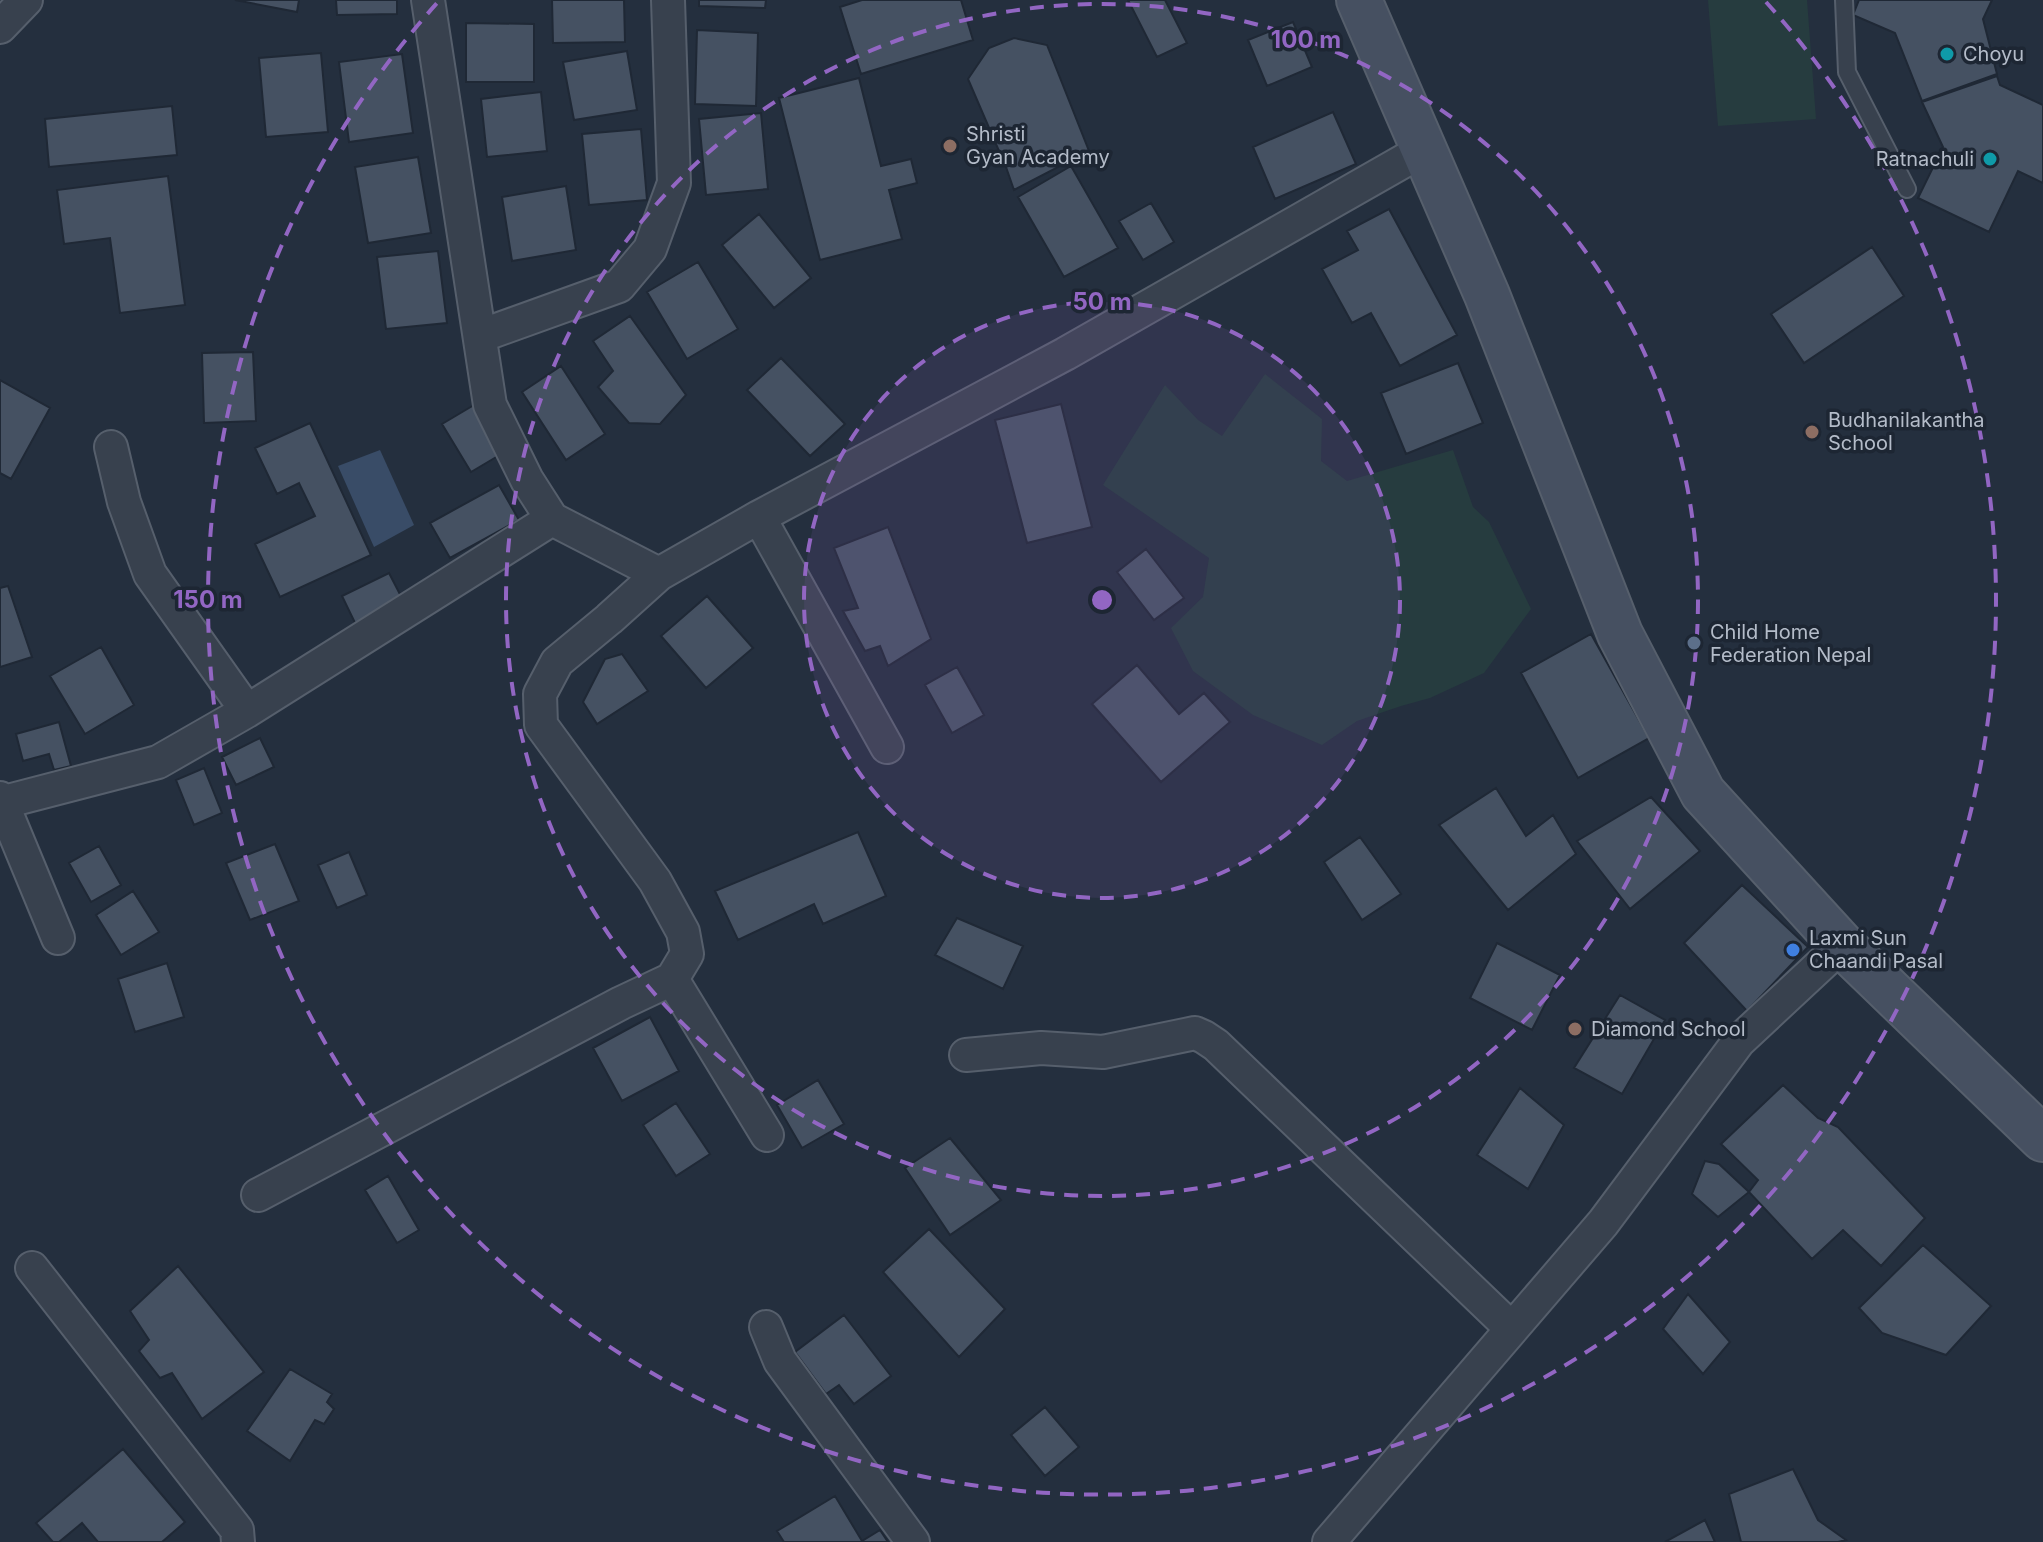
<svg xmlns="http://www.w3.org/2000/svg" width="2043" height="1542" font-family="Inter,sans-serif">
<rect width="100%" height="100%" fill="#242f3e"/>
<path fill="#263c3f" d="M 1708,0 L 1807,0 L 1816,119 L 1718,126 Z
M 1265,374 L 1322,419 L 1321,461 L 1347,481 L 1453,450 L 1473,507 L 1489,522 L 1531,609 L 1484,673 L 1430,698 L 1401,706 L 1357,721 L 1322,745 L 1253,715 L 1193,671 L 1171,628 L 1203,597 L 1209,558 L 1103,485 L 1165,385 L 1198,420 L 1222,436 Z"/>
<path fill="#394c67" d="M 380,450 L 414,525 L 374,547 L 338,466 Z"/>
<path fill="#455162" stroke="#1f2835" stroke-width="2" d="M 235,0 L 299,0 L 297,12 Z
M 336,0 L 397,0 L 397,14 L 337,15 Z
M 552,0 L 624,0 L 625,42 L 553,43 Z
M 699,0 L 766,0 L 765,8 L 699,6 Z
M 862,0 L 961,0 L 973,40 L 861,74 L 840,7 Z
M 1128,0 L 1165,0 L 1187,43 L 1157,57 Z
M 1859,0 L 1992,0 L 1983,19 L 1997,74 L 1922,101 L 1895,33 L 1853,15 Z
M 1293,22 L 1312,67 L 1267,86 L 1248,40 Z
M 466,23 L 534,24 L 534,82 L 466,82 Z
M 697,30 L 758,33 L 756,106 L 695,104 Z
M 1014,38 L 1047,45 L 1089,151 L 1014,190 L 1006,167 L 968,79 L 989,48 Z
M 627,51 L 637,110 L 574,120 L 563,62 Z
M 321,53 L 328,132 L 266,137 L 259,58 Z
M 402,54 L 413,133 L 349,142 L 339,62 Z
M 1997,76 L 2000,85 L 2043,105 L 2043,183 L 2018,171 L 1989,232 L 1918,198 L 1943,147 L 1922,102 Z
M 859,78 L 881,166 L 911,159 L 917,183 L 889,190 L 902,239 L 820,260 L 779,98 Z
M 541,92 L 547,151 L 487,157 L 481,99 Z
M 172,106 L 177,155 L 49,167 L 45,119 Z
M 1333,112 L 1356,164 L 1275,199 L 1253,147 Z
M 761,113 L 768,189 L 706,195 L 699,119 Z
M 641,129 L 647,200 L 589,205 L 582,134 Z
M 418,157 L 431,233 L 368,243 L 355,167 Z
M 1071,166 L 1118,248 L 1064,277 L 1018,197 Z
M 168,176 L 185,305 L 120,313 L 110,238 L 64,244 L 57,190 Z
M 566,186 L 576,250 L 512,261 L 502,197 Z
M 1151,203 L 1174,242 L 1143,260 L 1119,221 Z
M 1389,209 L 1457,335 L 1400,366 L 1371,313 L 1352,323 L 1322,269 L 1358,250 L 1347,231 Z
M 759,214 L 811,278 L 774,308 L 722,245 Z
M 1872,247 L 1904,296 L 1804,363 L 1771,314 Z
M 438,251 L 447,323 L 386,329 L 377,257 Z
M 698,262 L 738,329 L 687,359 L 647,292 Z
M 630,316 L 686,395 L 660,424 L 629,423 L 598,387 L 613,371 L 593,341 Z
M 253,352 L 256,421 L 204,423 L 202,353 Z
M 781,358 L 845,424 L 810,456 L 747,390 Z
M 1458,363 L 1483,423 L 1406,454 L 1381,393 Z
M 561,366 L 605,434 L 566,460 L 522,392 Z
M 0,380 L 50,408 L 11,479 L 0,473 Z
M 1061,404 L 1092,527 L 1027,543 L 995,420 Z
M 474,405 L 503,453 L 471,472 L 442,424 Z
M 310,423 L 371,555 L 280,597 L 255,544 L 315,516 L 299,483 L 277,494 L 255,448 Z
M 499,485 L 519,520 L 450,558 L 430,523 Z
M 888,527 L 931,639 L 888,666 L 880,646 L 865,651 L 843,611 L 858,608 L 834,548 Z
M 1146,549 L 1184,598 L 1154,620 L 1117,572 Z
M 389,573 L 405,604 L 357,627 L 342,596 Z
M 8,586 L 32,657 L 0,667 L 0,588 Z
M 707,596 L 753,648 L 706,688 L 661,636 Z
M 1591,634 L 1649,738 L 1578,778 L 1521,673 Z
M 101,647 L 134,705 L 85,734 L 50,676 Z
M 622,654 L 648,691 L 597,724 L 583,702 L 605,659 Z
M 1137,665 L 1179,714 L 1204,693 L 1230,722 L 1161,782 L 1092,704 Z
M 957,667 L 984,715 L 952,733 L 925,685 Z
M 59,722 L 71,766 L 54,770 L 49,754 L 23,761 L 16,734 Z
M 260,738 L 274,767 L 236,785 L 222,757 Z
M 204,768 L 222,813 L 194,825 L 176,780 Z
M 1496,788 L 1526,836 L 1553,815 L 1576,854 L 1508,910 L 1439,825 Z
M 1651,797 L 1700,851 L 1630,909 L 1577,841 Z
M 858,832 L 886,896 L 823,924 L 814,904 L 738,940 L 715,891 Z
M 1360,837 L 1401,894 L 1362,920 L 1324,862 Z
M 275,844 L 299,901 L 250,920 L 226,863 Z
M 99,846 L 121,885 L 91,902 L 69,863 Z
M 349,852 L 367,895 L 337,908 L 318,865 Z
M 1742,885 L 1808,947 L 1747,1011 L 1684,943 Z
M 133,891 L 159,932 L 121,955 L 96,915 Z
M 957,918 L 1023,946 L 1003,989 L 935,955 Z
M 1497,943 L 1560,975 L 1532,1030 L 1470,998 Z
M 167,963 L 184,1017 L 135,1032 L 118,979 Z
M 1620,995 L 1665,1020 L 1622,1094 L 1574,1068 Z
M 650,1017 L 679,1071 L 622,1101 L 593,1048 Z
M 818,1080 L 844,1124 L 802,1148 L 777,1105 Z
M 1783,1085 L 1818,1118 L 1838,1127 L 1925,1218 L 1881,1266 L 1843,1230 L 1812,1259 L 1749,1192 L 1758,1180 L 1721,1144 Z
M 1520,1088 L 1564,1125 L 1528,1189 L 1477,1155 Z
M 676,1103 L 710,1154 L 676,1176 L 643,1125 Z
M 950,1138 L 1001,1200 L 950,1235 L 905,1168 Z
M 1705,1161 L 1719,1164 L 1749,1192 L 1718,1217 L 1692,1194 Z
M 388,1176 L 419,1230 L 397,1243 L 365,1190 Z
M 929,1229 L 1005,1309 L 959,1357 L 883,1272 Z
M 1923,1245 L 1991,1306 L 1946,1355 L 1882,1333 L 1859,1308 Z
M 178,1266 L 264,1372 L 202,1419 L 172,1373 L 160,1378 L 139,1351 L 149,1340 L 130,1311 Z
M 1688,1294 L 1730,1342 L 1703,1374 L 1663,1329 Z
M 844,1315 L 891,1376 L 854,1404 L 839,1385 L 826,1394 L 795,1352 Z
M 290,1369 L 332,1394 L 327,1402 L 334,1409 L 324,1424 L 315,1420 L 290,1461 L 247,1431 Z
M 1045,1407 L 1079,1447 L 1045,1476 L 1011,1435 Z
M 123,1449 L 185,1522 L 162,1542 L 98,1542 L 82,1523 L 59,1542 L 53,1542 L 36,1523 Z
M 1793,1469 L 1818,1520 L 1846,1540 L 1838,1542 L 1741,1542 L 1729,1494 Z
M 835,1496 L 862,1541 L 880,1530 L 888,1542 L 784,1542 L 777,1531 Z
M 1705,1520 L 1715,1542 L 1665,1542 Z"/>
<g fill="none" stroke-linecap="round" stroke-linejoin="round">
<g stroke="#565f6c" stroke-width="20">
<path id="service" d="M 1844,0 L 1847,72 L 1907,189"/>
</g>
<g stroke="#565f6c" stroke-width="36">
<path id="minor" d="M 428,0 L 490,405 L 527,480 L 552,519 L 659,574
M 0,27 L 26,0
M 480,336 L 619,286 L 650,249 L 674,183 L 668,0
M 111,447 L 124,502 L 150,574 L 247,711
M 759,517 L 887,747
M 0,798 L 58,938
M 0,803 L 158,762 L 247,711 L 552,519
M 672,979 L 767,1135
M 966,1055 L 1041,1048 L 1103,1052 L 1195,1033 L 1204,1037 L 1216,1045 L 1511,1328
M 258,1195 L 621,1003 L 672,979 L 687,954 L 683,932 L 655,881 L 541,725 L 540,694 L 557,662 L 609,619 L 659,574 L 759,517 L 1065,354 L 1423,150
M 32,1268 L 237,1530 L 238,1542
M 766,1327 L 780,1361 L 913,1542
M 1329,1542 L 1603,1223 L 1739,1041 L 1842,945"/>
</g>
<g stroke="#565f6c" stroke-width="48">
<path id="secondary" d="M 1359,0 L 1487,295 L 1620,634 L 1703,793 L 1842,945 L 2043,1139"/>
</g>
<use href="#service" stroke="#38414e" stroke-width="16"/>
<use href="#minor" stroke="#38414e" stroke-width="32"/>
<use href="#secondary" stroke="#465061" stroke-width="44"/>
</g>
<circle cx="1102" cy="600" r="298" fill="#9266c3" fill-opacity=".12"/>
<g fill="none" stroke="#9266c3" stroke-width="4" stroke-dasharray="14 10">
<circle cx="1102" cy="600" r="298"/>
<circle cx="1102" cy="600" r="596"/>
<path d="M1766 2A894 894 0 1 1 438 2"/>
</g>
<g fill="#0f9aa8" stroke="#1d2633" stroke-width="3">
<circle cx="1947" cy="54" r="8"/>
<circle cx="1990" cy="159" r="8"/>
</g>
<g fill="#8d6e63" stroke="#1d2633" stroke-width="3">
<circle cx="950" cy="146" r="8"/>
<circle cx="1812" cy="432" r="8"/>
<circle cx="1575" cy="1029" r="8"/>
</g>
<circle fill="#5c6f8a" stroke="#1d2633" stroke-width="3" cx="1694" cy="643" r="8"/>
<circle fill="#3f7fe0" stroke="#1d2633" stroke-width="3" cx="1793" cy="950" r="8"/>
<g text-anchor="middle" stroke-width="7" stroke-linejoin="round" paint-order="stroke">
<g font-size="20" fill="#b4bcc9" stroke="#1d2633" text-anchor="start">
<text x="1963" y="61">Choyu</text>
<text x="966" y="141">Shristi<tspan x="966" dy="23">Gyan Academy</tspan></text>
<text x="1974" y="166" text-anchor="end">Ratnachuli</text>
<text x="1828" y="427">Budhanilakantha<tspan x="1828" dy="23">School</tspan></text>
<text x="1710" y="639">Child Home<tspan x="1710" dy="23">Federation Nepal</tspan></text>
<text x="1809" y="945">Laxmi Sun<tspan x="1809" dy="23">Chaandi Pasal</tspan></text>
<text x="1591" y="1036">Diamond School</text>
</g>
</g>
<circle cx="1102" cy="600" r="12" fill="#9266c3" stroke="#1d2633" stroke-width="4"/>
<g font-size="24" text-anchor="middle" font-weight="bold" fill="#9266c3" stroke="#1d2633" stroke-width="7" stroke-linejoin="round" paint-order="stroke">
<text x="1306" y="48">100 m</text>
<text x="1102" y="310">50 m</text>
<text x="208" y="608">150 m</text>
</g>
</svg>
